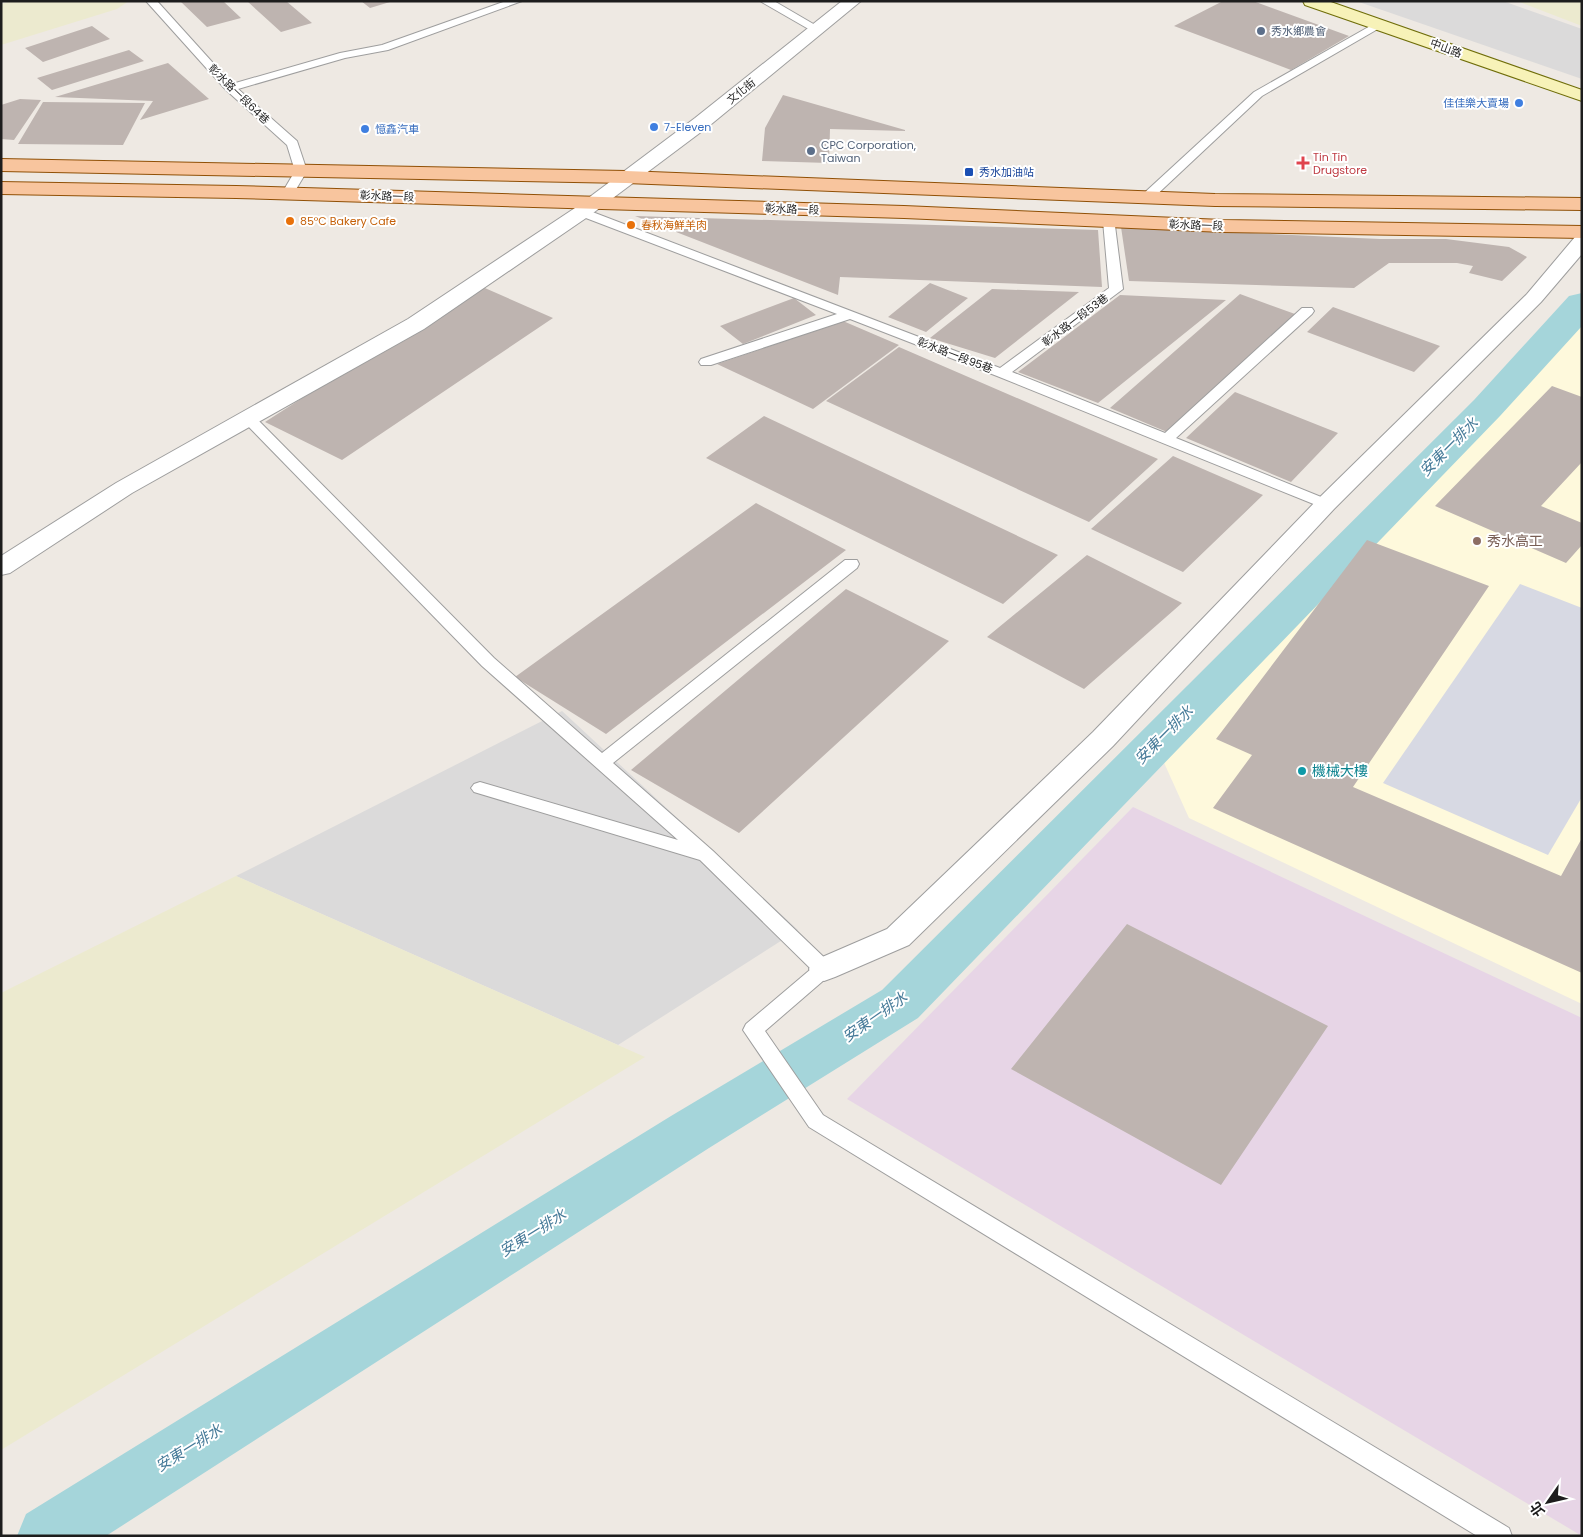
<svg xmlns="http://www.w3.org/2000/svg" width="1583" height="1537" font-family="Poppins,'Noto Sans TC',sans-serif">
<rect width="100%" height="100%" fill="#eee9e3"/>
<path fill="#dbdada" d="M 1356,1 L 1503,1 L 1582,29 L 1582,79 Z
M 562,711 L 798,930 L 618,1045 L 236,876 Z"/>
<path fill="#e7d5e6" d="M 1133,807 L 1582,1018 L 1582,1536 L 847,1099 Z"/>
<path fill="#fef9dc" d="M 1582,325 L 1582,1004 L 1189,818 L 1161,756 Z"/>
<path fill="#eceacf" d="M 11,1 L 129,1 L 117,9 L 1,45 L 1,4 Z
M 1517,1 L 1582,1 L 1582,26 Z
M 236,876 L 645,1057 L 1,1450 L 1,993 Z"/>
<path fill="#d7d9e3" d="M 1520,584 L 1582,608 L 1582,797 L 1548,855 L 1383,783 Z"/>
<g fill="none" stroke-linecap="round" stroke-linejoin="round">
<path fill="#a5d5da" fill-rule="evenodd" d="M 1582,293 L 1582,326 L 1500,416 L 918,1018 L 709,1148 L 106,1536 L 17,1536 L 26,1514 L 671,1116 L 882,990 L 1474,400 L 1569,296 Z"/>
</g>
<path fill="#beb4b0" d="M 180,1 L 223,1 L 241,18 L 207,27 Z
M 247,1 L 286,1 L 312,23 L 281,32 Z
M 361,1 L 390,1 L 390,2 L 370,8 Z
M 1223,1 L 1253,1 L 1349,36 L 1291,70 L 1174,26 Z
M 92,26 L 110,39 L 43,62 L 25,48 Z
M 129,50 L 144,61 L 52,90 L 37,78 Z
M 168,63 L 209,99 L 140,120 L 153,101 L 55,97 Z
M 783,95 L 905,130 L 905,131 L 830,129 L 829,163 L 762,161 L 765,128 Z
M 20,99 L 41,100 L 14,140 L 1,139 L 1,105 Z
M 43,102 L 145,103 L 123,145 L 18,144 Z
M 635,216 L 1098,230 L 1102,287 L 840,277 L 838,295 Z
M 1121,227 L 1380,239 L 1446,239 L 1509,247 L 1527,257 L 1502,281 L 1469,273 L 1473,266 L 1457,263 L 1389,263 L 1354,288 L 1129,281 Z
M 930,283 L 968,298 L 926,332 L 888,317 Z
M 478,285 L 553,318 L 342,460 L 265,422 Z
M 992,289 L 1079,292 L 995,358 L 930,338 Z
M 1240,294 L 1295,314 L 1167,432 L 1110,408 Z
M 1120,295 L 1226,300 L 1098,403 L 1018,372 Z
M 794,298 L 816,315 L 743,344 L 720,326 Z
M 1333,307 L 1440,346 L 1414,372 L 1307,332 Z
M 843,321 L 899,345 L 813,409 L 717,364 Z
M 899,347 L 1158,459 L 1089,522 L 826,401 Z
M 1552,386 L 1582,397 L 1582,462 L 1541,506 L 1582,523 L 1582,545 L 1566,563 L 1435,506 Z
M 1235,392 L 1338,433 L 1291,482 L 1186,438 Z
M 764,416 L 1058,555 L 1003,604 L 706,458 Z
M 1173,456 L 1263,495 L 1183,572 L 1091,529 Z
M 756,503 L 846,550 L 606,734 L 515,677 Z
M 1367,540 L 1489,586 L 1353,787 L 1561,876 L 1582,838 L 1582,973 L 1213,808 L 1252,755 L 1216,739 Z
M 1087,555 L 1182,603 L 1084,689 L 987,637 Z
M 846,589 L 949,641 L 739,833 L 631,770 Z
M 1127,924 L 1328,1026 L 1221,1185 L 1011,1069 Z"/>
<g fill="none" stroke-linecap="round" stroke-linejoin="round">
<g stroke="#9e9e9e" stroke-width="2">
<path id="lane" d="M 146,1 L 157,1 L 232,84 L 340,53 L 382,45 L 506,1 L 522,1 L 388,50 L 345,58 L 238,89 L 297,141 L 307,171 L 292,196 L 288,197 L 282,193 L 295,171 L 287,145 L 226,90 Z
M 760,1 L 774,1 L 822,29 L 820,31 L 812,31 Z
M 1379,21 L 1383,22 L 1383,26 L 1262,96 L 1150,201 L 1142,201 L 1140,198 L 1142,195 L 1254,92 Z
M 582,208 L 1000,368 L 1109,288 L 1103,221 L 1109,217 L 1114,218 L 1123,289 L 1012,372 L 1165,433 L 1302,308 L 1312,308 L 1314,311 L 1312,314 L 1176,438 L 1331,501 L 1334,504 L 1331,507 L 1321,507 L 997,376 L 850,319 L 711,365 L 701,365 L 699,362 L 701,359 L 837,314 L 578,215 L 576,212 Z
M 248,414 L 253,415 L 494,658 L 602,753 L 845,560 L 857,560 L 859,564 L 857,568 L 613,763 L 713,851 L 831,964 L 834,969 L 831,974 L 765,1031 L 823,1115 L 1509,1528 L 1512,1536 L 1477,1536 L 809,1127 L 743,1030 L 746,1024 L 811,969 L 700,860 L 474,792 L 471,788 L 474,784 L 480,782 L 678,840 L 482,666 L 243,421 L 241,418 L 243,415 Z"/>
</g>
<g stroke="#9e9e9e" stroke-width="2">
<path id="street" d="M 842,1 L 861,1 L 709,126 L 589,216 L 424,329 L 132,493 L 10,573 L 1,575 L 1,556 L 116,483 L 408,319 L 575,208 L 695,118 Z
M 1582,235 L 1582,254 L 1541,302 L 1334,509 L 1113,746 L 909,945 L 835,977 L 824,981 L 813,977 L 809,969 L 813,961 L 887,929 L 1093,732 L 1318,499 L 1527,294 L 1575,237 Z"/>
</g>
<g stroke="#6f6d09" stroke-width="2">
<path id="secondary" d="M 1303,1 L 1328,1 L 1582,90 L 1582,101 L 1305,5 Z"/>
</g>
<g stroke="#905006" stroke-width="2">
<path id="primary" d="M 1,159 L 626,171 L 1215,194 L 1582,198 L 1582,210 L 1215,206 L 626,183 L 1,171 Z
M 1,182 L 236,186 L 904,206 L 1223,220 L 1582,226 L 1582,238 L 1223,232 L 904,218 L 236,198 L 1,194 Z"/>
</g>
<use href="#lane" fill="#fff" fill-rule="evenodd"/>
<use href="#street" fill="#fff" fill-rule="evenodd"/>
<use href="#secondary" fill="#f7f2b8" fill-rule="evenodd"/>
<use href="#primary" fill="#f8c59e" fill-rule="evenodd"/>
</g>
<g fill="#5c6f8a" stroke="#fff" stroke-width="2">
<circle cx="1261" cy="31" r="5"/>
<circle cx="811" cy="151" r="5"/>
</g>
<g fill="#3f7fe0" stroke="#fff" stroke-width="2">
<circle cx="1519" cy="103" r="5"/>
<circle cx="654" cy="127" r="5"/>
<circle cx="365" cy="129" r="5"/>
</g>
<path fill="#e0444e" stroke="#fff" stroke-width="2" d="M1300.5 155.5h5v5h5v5h-5v5h-5v-5h-5v-5h5z"/>
<rect fill="#1a4fb4" stroke="#fff" stroke-width="2" x="964" y="167" width="10" height="10" rx="2.5"/>
<g fill="#e8710a" stroke="#fff" stroke-width="2">
<circle cx="290" cy="221" r="5"/>
<circle cx="631" cy="225" r="5"/>
</g>
<circle fill="#8d6e63" stroke="#fff" stroke-width="2" cx="1477" cy="541" r="5"/>
<circle fill="#0f9aa8" stroke="#fff" stroke-width="2" cx="1302" cy="771" r="5"/>
<g text-anchor="middle" stroke-width="4" stroke-linejoin="round" paint-order="stroke">
<g font-size="11" fill="#4e5e75" stroke="#fff" text-anchor="start">
<text x="1271" y="35">秀水鄉農會</text>
<text x="821" y="149">CPC Corporation,<tspan x="821" dy="13">Taiwan</tspan></text>
</g>
<g font-size="11" fill="#1d1d1d" stroke="#fff">
<text transform="translate(1446 48) rotate(20)" y="4">中山路</text>
<text transform="translate(741 91) rotate(-39)" y="4">文化街</text>
<text transform="translate(239 94) rotate(44)" y="4">彰水路一段64巷</text>
<text transform="translate(387 196) rotate(2)" y="4">彰水路一段</text>
<text transform="translate(792 209) rotate(2)" y="4">彰水路一段</text>
<text transform="translate(1196 225) rotate(2)" y="4">彰水路一段</text>
<text transform="translate(1075 320) rotate(-37)" y="4">彰水路一段53巷</text>
<text transform="translate(955 355) rotate(21)" y="4">彰水路一段95巷</text>
</g>
<g font-size="11" fill="#366cbe" stroke="#fff" text-anchor="start">
<text x="1509" y="107" text-anchor="end">佳佳樂大賣場</text>
<text x="664" y="131">7-Eleven</text>
<text x="375" y="133">憶鑫汽車</text>
</g>
<g font-size="11" fill="#be3a42" stroke="#fff" text-anchor="start">
<text x="1313" y="161">Tin Tin<tspan x="1313" dy="13">Drugstore</tspan></text>
</g>
<g font-size="11" fill="#164399" stroke="#fff" text-anchor="start">
<text x="979" y="176">秀水加油站</text>
</g>
<g font-size="11" fill="#c56008" stroke="#fff" text-anchor="start">
<text x="300" y="225">85°C Bakery Cafe</text>
<text x="641" y="229">春秋海鮮羊肉</text>
</g>
<g font-size="14" fill="#785e54" stroke="#fff" text-anchor="start">
<text x="1487" y="546">秀水高工</text>
</g>
<g font-size="14" fill="#0d838f" stroke="#fff" text-anchor="start">
<text x="1312" y="776">機械大樓</text>
</g>
<g font-size="15" font-style="italic" fill="#477b99" stroke="#fff">
<text transform="translate(1449 447) rotate(-45)" y="5">安東一排水</text>
<text transform="translate(1164 735) rotate(-45)" y="5">安東一排水</text>
<text transform="translate(875 1017) rotate(-35)" y="5">安東一排水</text>
<text transform="translate(533 1233) rotate(-32)" y="5">安東一排水</text>
<text transform="translate(189 1448) rotate(-32)" y="5">安東一排水</text>
</g>
</g>
<rect width="1583" height="1537" fill="none" stroke="#1d1d1d" stroke-width="5"/>
<g transform="translate(1548 1502) rotate(236)" stroke="#ffffff" stroke-width="4" paint-order="stroke">
<path d="M0-4L9 19L0 12L-9 19Z" fill="#1d1d1d"/>
<text y="-8" font-size="14" font-weight="bold" text-anchor="middle" fill="#1d1d1d">北</text>
</g>
</svg>
